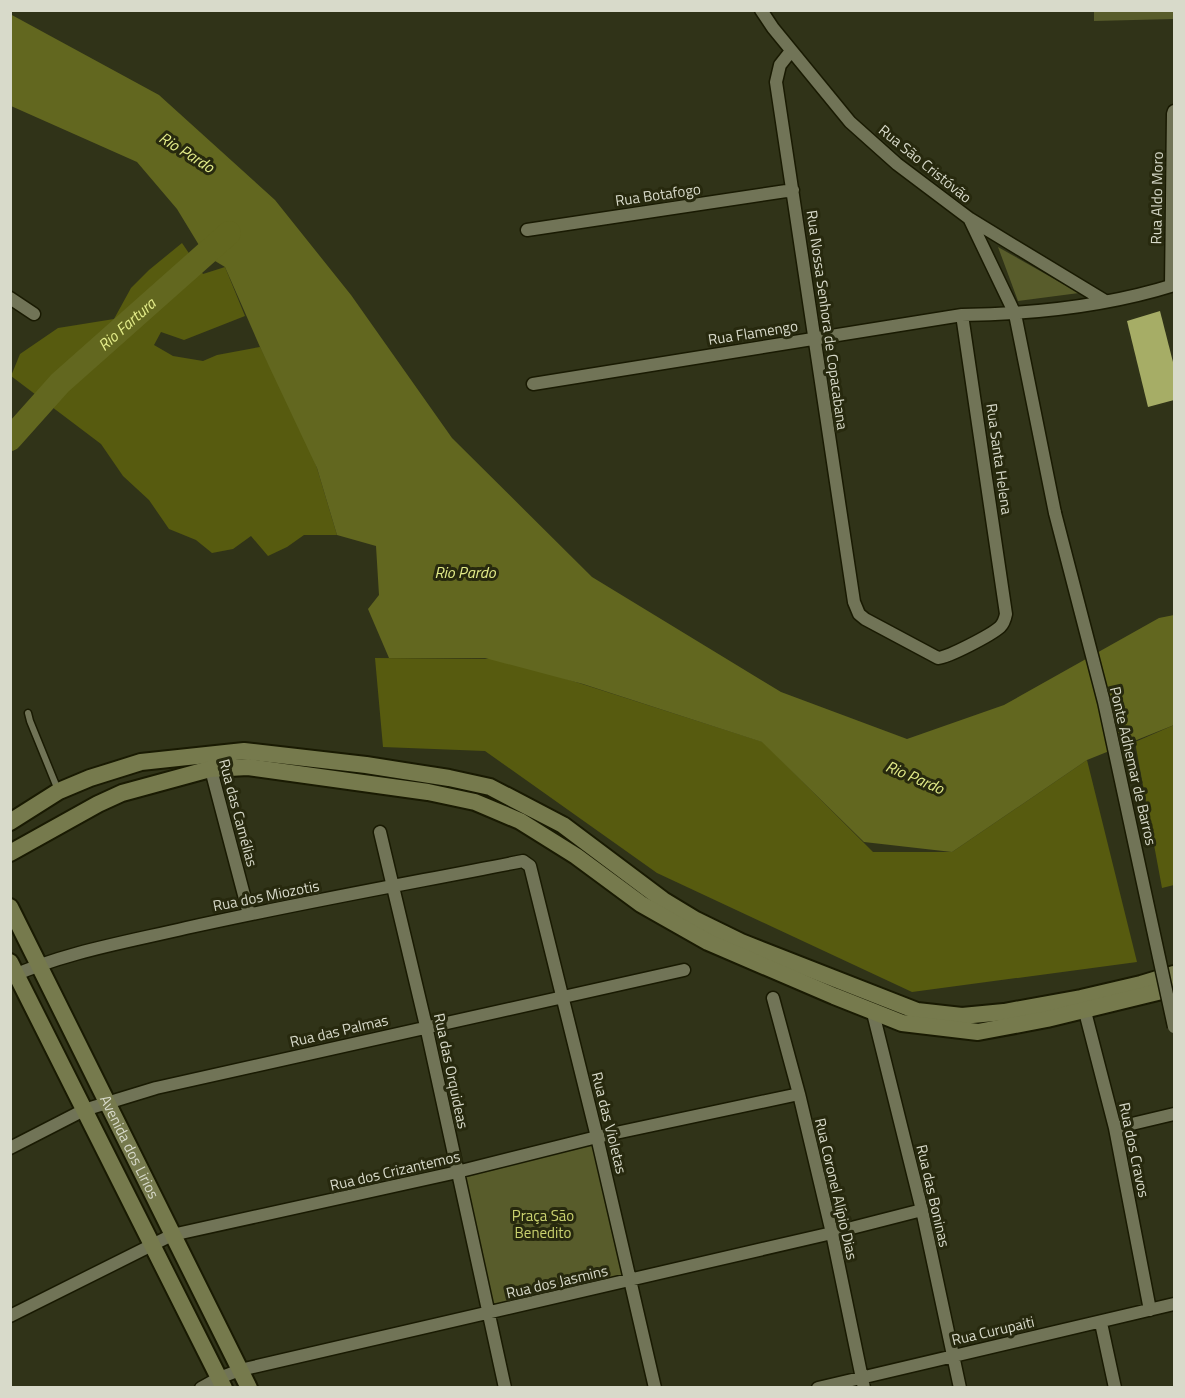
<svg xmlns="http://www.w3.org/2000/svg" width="1185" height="1398" font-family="'Titillium Web',sans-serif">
<rect width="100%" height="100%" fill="#303318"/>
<path fill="#585c2b" d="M 1094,11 L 1174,11 L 1174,19 L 1094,21 Z
M 998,247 L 1079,293 L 1018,301 Z
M 597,1137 L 631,1280 L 489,1309 L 453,1173 Z"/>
<path fill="#575b0f" d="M 182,243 L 203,274 L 225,267 L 245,316 L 184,340 L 161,332 L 154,345 L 173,356 L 203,361 L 217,355 L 260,347 L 303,431 L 317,468 L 337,535 L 304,535 L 287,547 L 268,556 L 251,536 L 233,549 L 212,553 L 196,540 L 169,529 L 149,500 L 123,476 L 101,444 L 11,376 L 20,354 L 58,328 L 114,319 L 131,288 L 149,270 Z
M 375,658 L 504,659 L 763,742 L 873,852 L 952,852 L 1087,760 L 1137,962 L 912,992 L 657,873 L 485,751 L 383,747 Z
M 1174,725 L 1174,885 L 1162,888 L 1135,742 Z"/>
<path fill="#62671f" d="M 10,14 L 159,95 L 275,200 L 351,295 L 452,438 L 592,577 L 781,692 L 907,739 L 1004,705 L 1159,618 L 1174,615 L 1174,725 L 1087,760 L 952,852 L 864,842 L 762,742 L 583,684 L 485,658 L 389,658 L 368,609 L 379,595 L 376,546 L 337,535 L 317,468 L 260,347 L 225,267 L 205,255 L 177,209 L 137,162 L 11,106 Z"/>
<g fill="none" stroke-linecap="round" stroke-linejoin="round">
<path stroke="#62671f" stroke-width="24" id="s1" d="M 10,439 L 60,383 L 229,233"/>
</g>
<path fill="#a6ad66" d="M 1160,311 L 1174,366 L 1174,400 L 1148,407 L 1127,321 Z"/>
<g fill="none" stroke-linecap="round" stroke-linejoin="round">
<g stroke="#191a02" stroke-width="9">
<path id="lane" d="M 28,713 L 30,721 L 58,790"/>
</g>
<g stroke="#191a02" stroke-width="15">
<path id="street" d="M 761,10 L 773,28 L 850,122 L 897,164 L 970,219 L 1105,301
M 791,51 L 780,65 L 776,82 L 854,602 L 859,614 L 865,619 L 938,658 C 949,657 991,635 1000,627 C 1004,623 1005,619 1006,614 L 962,315
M 970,220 L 1015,314 L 1055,513
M 527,230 L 793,190
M 1171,286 L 1173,114 L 1174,111
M 10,298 L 34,314
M 533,384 L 962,315 C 1033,314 1107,306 1174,285
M 209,762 L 249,914
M 380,832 L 426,1026 L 505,1388
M 10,977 C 66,952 127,942 186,928 C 298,903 411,883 523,861 L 530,866 L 597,1137 L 655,1388
M 773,998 L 799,1094 L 832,1233 L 864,1388
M 1083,1004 L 1115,1128 L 1150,1310
M 873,1013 L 922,1210 L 960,1388
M 1115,1128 L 1174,1114
M 10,1148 L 84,1110 L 156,1088 L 684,970
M 10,1316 L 172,1235 L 453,1173 L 597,1137 L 799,1094
M 1101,1323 L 1115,1388
M 201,1388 L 219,1378 L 240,1370 L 832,1233 L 922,1210
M 818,1388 L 1174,1304"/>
</g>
<g stroke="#191a02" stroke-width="20">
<g id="secondary">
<path d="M 10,822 L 59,791 L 90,778 L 141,762 L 244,751 L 366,765 L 449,778 L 490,787 L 563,825 L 663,900 L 696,920 L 741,942 L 917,1011 L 962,1016 L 1004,1012 L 1081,998 L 1141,984 L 1174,974"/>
<path d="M 10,853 L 98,804 L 122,793 L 210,769 L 248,767 L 428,792 L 475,802 L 520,821 L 576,856 L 641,904 L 708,942 L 834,996 L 902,1023 L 978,1032 L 1047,1019 L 1174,988"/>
<path id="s2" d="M 10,907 L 249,1388"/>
<path d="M 10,962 L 224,1388"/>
</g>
</g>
<use href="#lane" stroke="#717457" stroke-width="6"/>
<use href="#street" stroke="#717457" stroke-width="12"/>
<use href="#secondary" stroke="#767a4d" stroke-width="16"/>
<g stroke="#191a02" stroke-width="15" stroke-linecap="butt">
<path id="street-bridge" d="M 1055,513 L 1104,702 L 1174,1027"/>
</g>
<use href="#street-bridge" stroke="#717457" stroke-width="12"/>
</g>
<g text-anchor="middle" stroke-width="6" stroke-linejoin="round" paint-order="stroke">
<g font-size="15" fill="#d8daca" stroke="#27290e">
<text transform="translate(925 164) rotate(39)" y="5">Rua São Cristóvão</text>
<text transform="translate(658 195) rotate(-8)" y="5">Rua Botafogo</text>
<text transform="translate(1157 198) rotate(-89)" y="5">Rua Aldo Moro</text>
<text transform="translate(827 320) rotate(82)" y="5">Rua Nossa Senhora de Copacabana</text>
<text transform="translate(753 333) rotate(-9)" y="5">Rua Flamengo</text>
<text transform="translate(999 459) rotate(82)" y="5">Rua Santa Helena</text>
<text transform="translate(1133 766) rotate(77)" y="5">Ponte Adhemar de Barros</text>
<text transform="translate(238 813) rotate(75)" y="5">Rua das Camélias</text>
<text transform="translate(266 896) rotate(-11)" y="5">Rua dos Miozotis</text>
<text transform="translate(339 1031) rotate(-13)" y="5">Rua das Palmas</text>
<text transform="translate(451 1071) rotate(78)" y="5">Rua das Orquideas</text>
<text transform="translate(609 1123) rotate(76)" y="5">Rua das Violetas</text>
<text dy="5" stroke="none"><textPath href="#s2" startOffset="268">Avenida dos Lirios</textPath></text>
<text transform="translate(1134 1150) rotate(78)" y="5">Rua dos Cravos</text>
<text transform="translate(395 1171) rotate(-13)" y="5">Rua dos Crizantemos</text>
<text transform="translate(836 1189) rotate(77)" y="5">Rua Coronel Alípio Dias</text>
<text transform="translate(933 1196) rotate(77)" y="5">Rua das Boninas</text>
<text transform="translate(557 1282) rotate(-13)" y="5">Rua dos Jasmins</text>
<text transform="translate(993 1331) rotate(-13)" y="5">Rua Curupaiti</text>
</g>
<g font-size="15" fill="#cad26f" stroke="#27290e">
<text x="543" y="1221">Praça São<tspan x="543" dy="17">Benedito</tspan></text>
</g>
<g font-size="16" font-style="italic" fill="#e3ec89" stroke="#27290e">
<text transform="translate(187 152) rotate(32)" y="6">Rio Pardo</text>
<text dy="6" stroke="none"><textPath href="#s1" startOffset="164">Rio Fartura</textPath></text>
<text x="465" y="578">Rio Pardo</text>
<text transform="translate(915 777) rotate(23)" y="6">Rio Pardo</text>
</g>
</g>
<rect width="1185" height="1398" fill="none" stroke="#d8daca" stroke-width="24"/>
</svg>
